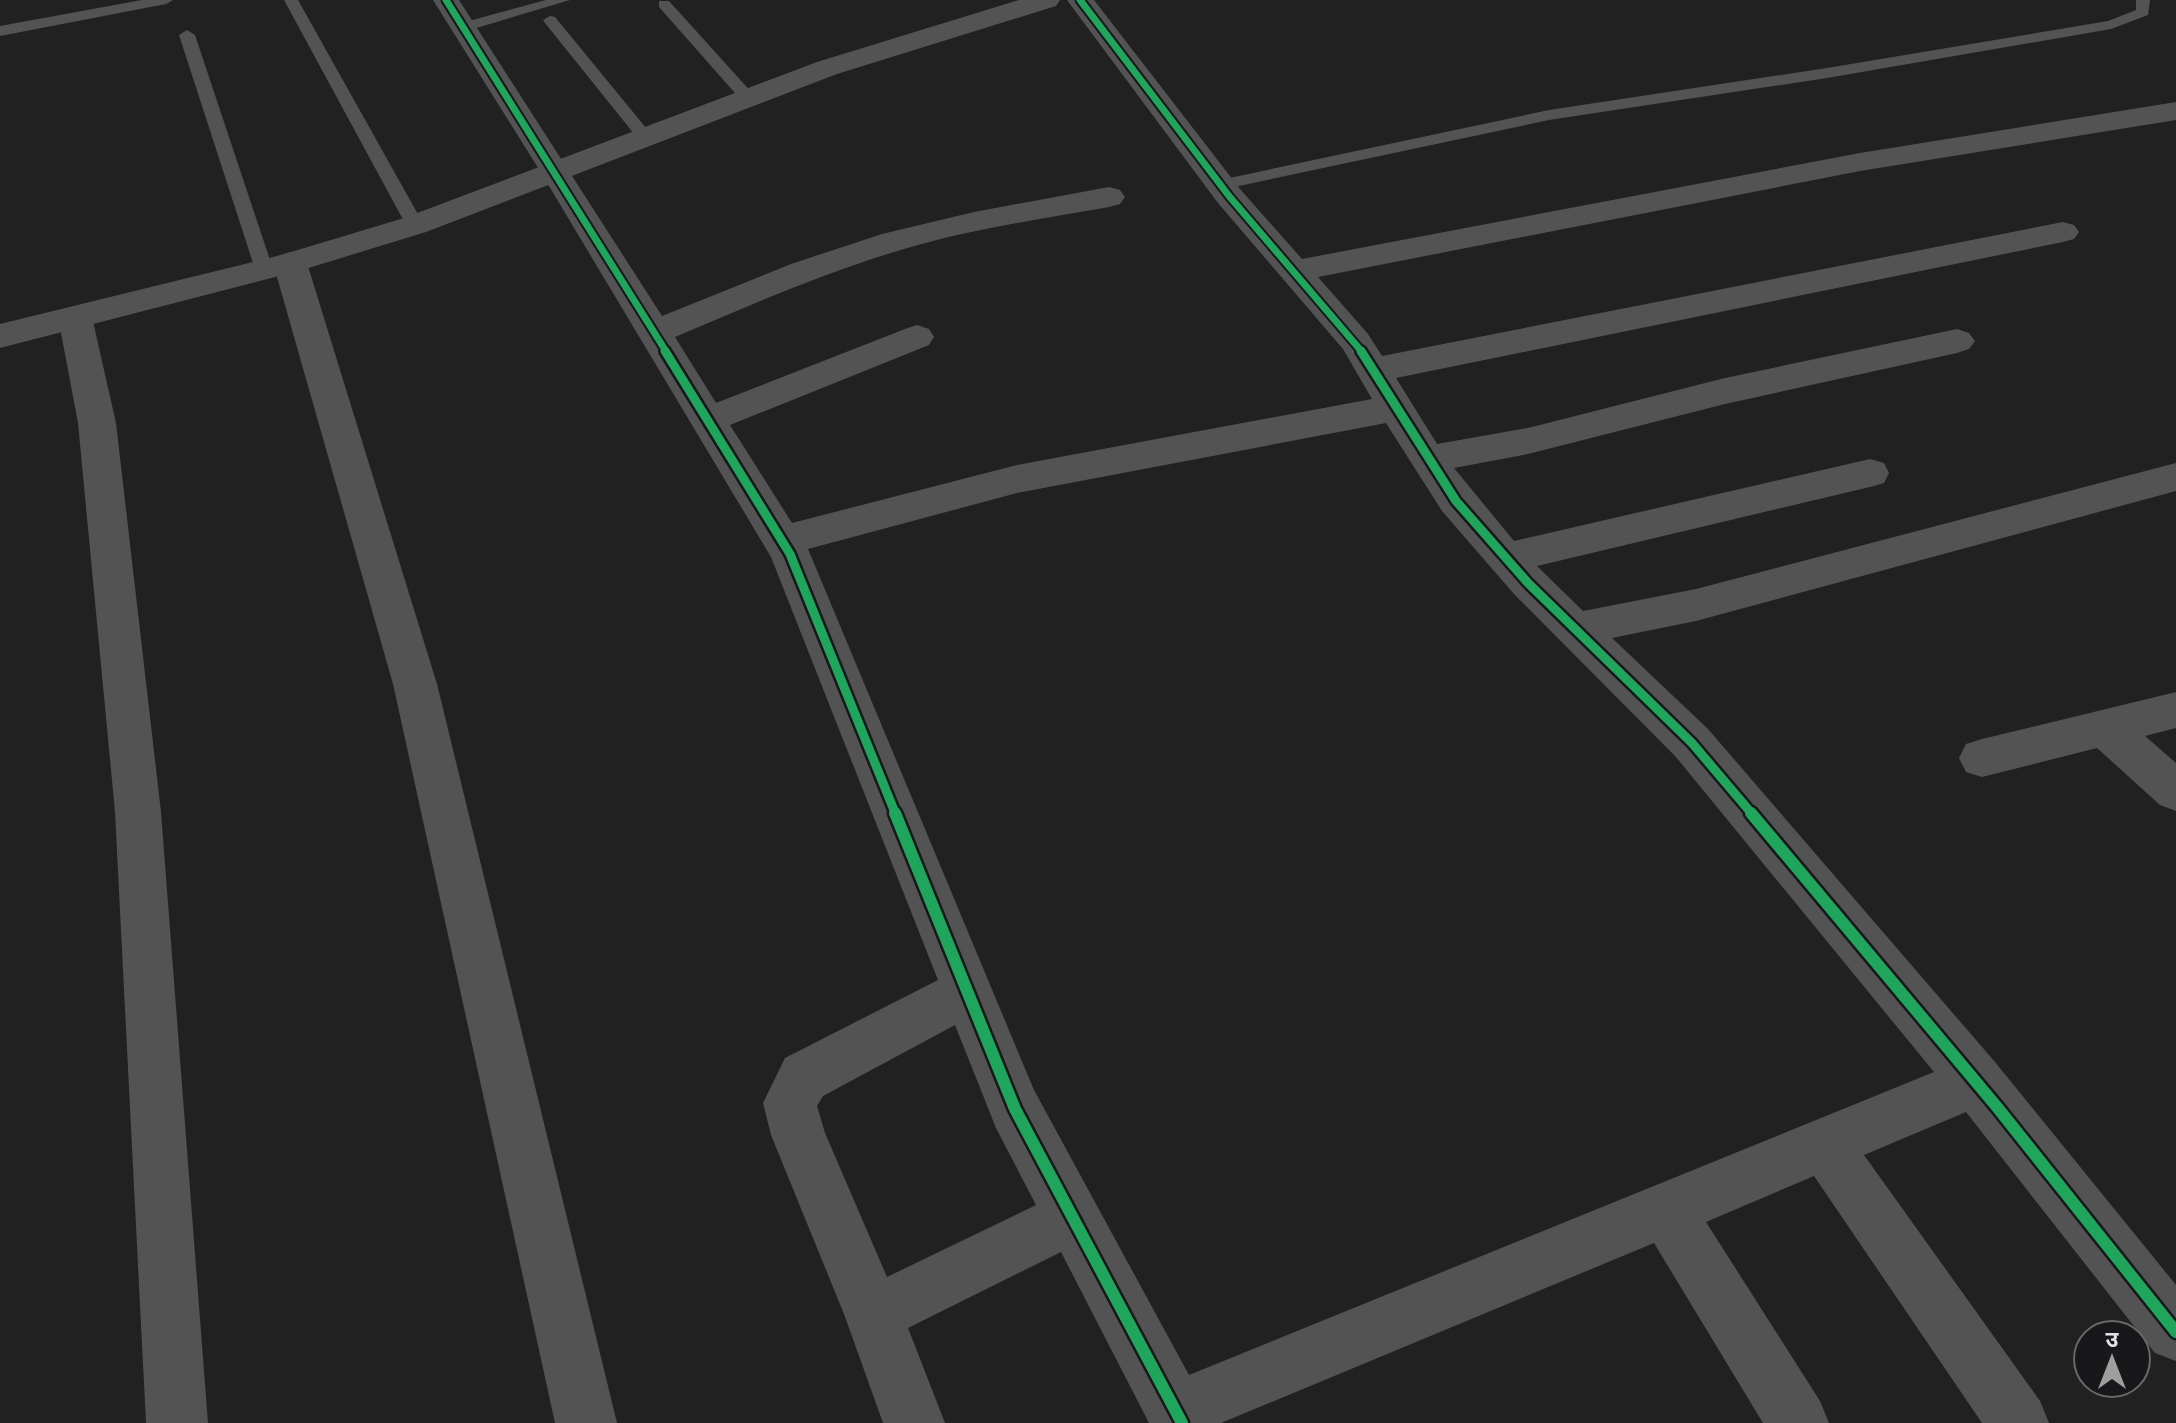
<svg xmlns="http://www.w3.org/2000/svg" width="2176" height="1423" font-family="'Libre Baskerville','Noto Sans Devanagari',serif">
<rect width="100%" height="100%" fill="#222122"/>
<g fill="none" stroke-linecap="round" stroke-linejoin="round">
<path fill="#535354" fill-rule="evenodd" d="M 142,0 L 173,0 L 166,4 L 0,36 L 0,26 Z
M 284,0 L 298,0 L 424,225 L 421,229 L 415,230 L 406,225 Z
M 546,0 L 570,0 L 463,32 L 455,27 L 458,24 Z
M 2136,0 L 2150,0 L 2148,15 L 2111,29 L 1827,78 L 1549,120 L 1220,190 L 1211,185 L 1220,180 L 1549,110 L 1827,68 L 2108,21 L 2136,10 Z
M 659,1 L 669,1 L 754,95 L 754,101 L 742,101 L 659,7 Z
M 550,16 L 555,17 L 651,134 L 653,137 L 651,140 L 639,140 L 545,23 L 543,20 Z
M 187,30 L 195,35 L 273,269 L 270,273 L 264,275 L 255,269 L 179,35 Z"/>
<path fill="#535354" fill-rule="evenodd" d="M 433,0 L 459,0 L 662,316 L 791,264 L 882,234 L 974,212 L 1109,187 L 1120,190 L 1125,197 L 1120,204 L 1109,207 C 1041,219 971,229 904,249 C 826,272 750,305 675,337 L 716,403 L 905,329 L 917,325 L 929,329 L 934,337 L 929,345 L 730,425 L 792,523 L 1017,465 L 1372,399 L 1343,349 L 1218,203 L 1067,0 L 1094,0 L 1240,189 L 1302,259 L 1860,153 L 2176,102 L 2176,120 L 1860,171 L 1318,277 L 1368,334 L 1382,356 L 2063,222 L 2074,225 L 2079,232 L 2074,239 L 2063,242 L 1396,378 L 1437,444 L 1528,428 L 1725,378 L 1957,329 L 1969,333 L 1975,341 L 1969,349 L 1957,353 L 1725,404 L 1528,454 L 1454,468 L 1514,541 L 1870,459 L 1884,463 L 1889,473 L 1884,483 L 1870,487 L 1537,566 L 1583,611 L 1696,589 L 2176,463 L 2176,491 L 1696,621 L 1612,638 L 1708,729 L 1995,1062 L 2176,1285 L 2176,1361 L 2155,1353 L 1966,1112 L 1864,1155 L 2040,1401 L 2049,1423 L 1982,1423 L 1814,1176 L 1706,1222 L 1820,1401 L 1829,1423 L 1763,1423 L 1654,1243 L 1221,1423 L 1149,1423 L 1061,1252 L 908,1328 L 945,1423 L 883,1423 L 844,1314 L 771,1135 L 763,1103 L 785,1058 L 938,980 L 771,557 L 540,171 ZM 1386,423 L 1442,511 L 1514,594 L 1676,757 L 1934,1072 L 1189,1375 L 1034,1090 L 808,549 L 1017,493 ZM 955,1025 L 996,1128 L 1036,1205 L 887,1277 L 825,1133 L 817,1106 L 823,1096 Z
M 290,252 L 302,256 L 307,263 L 437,684 L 617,1423 L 555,1423 L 393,684 L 273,263 L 278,256 Z
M 75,306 L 87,309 L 92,317 L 116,423 L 161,812 L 208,1423 L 146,1423 L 115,812 L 78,423 L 58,317 L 63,309 Z
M 2176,692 L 2176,728 L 2145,736 L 2176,763 L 2176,811 L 2160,805 L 2097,748 L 1982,777 L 1966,772 L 1959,758 L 1966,744 L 1982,739 Z"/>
<path fill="#535354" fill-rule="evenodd" d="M 1019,0 L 1060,0 L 1056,6 L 837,74 L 426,232 L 302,270 L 0,348 L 0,324 L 281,255 L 404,218 L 817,62 Z"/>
<g stroke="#18171a" stroke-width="11">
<path id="cycleway-far2" d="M 446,0 L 667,353
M 1080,0 L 1229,196 L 1363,353"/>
</g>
<g stroke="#18171a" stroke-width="14">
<path id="cycleway-far1" d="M 665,351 L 790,554 L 896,815
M 1361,351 L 1456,501 L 1528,583 L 1692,743 L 1753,815"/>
</g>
<g stroke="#18171a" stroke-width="17">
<path id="cycleway" d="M 895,813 L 1015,1109 L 1182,1423
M 1751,813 L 1997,1107 L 2176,1332"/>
</g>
<use href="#cycleway-far2" stroke="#20a55d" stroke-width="7"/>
<use href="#cycleway-far1" stroke="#20a55d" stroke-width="9"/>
<use href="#cycleway" stroke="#20a55d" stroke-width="12"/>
</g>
<g transform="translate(2112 1359)"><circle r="38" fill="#18171a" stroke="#69686a" stroke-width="2"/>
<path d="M0-6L14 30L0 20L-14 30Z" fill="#9f9e9f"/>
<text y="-12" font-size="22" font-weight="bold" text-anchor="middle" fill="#e2e1e3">उ</text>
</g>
</svg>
